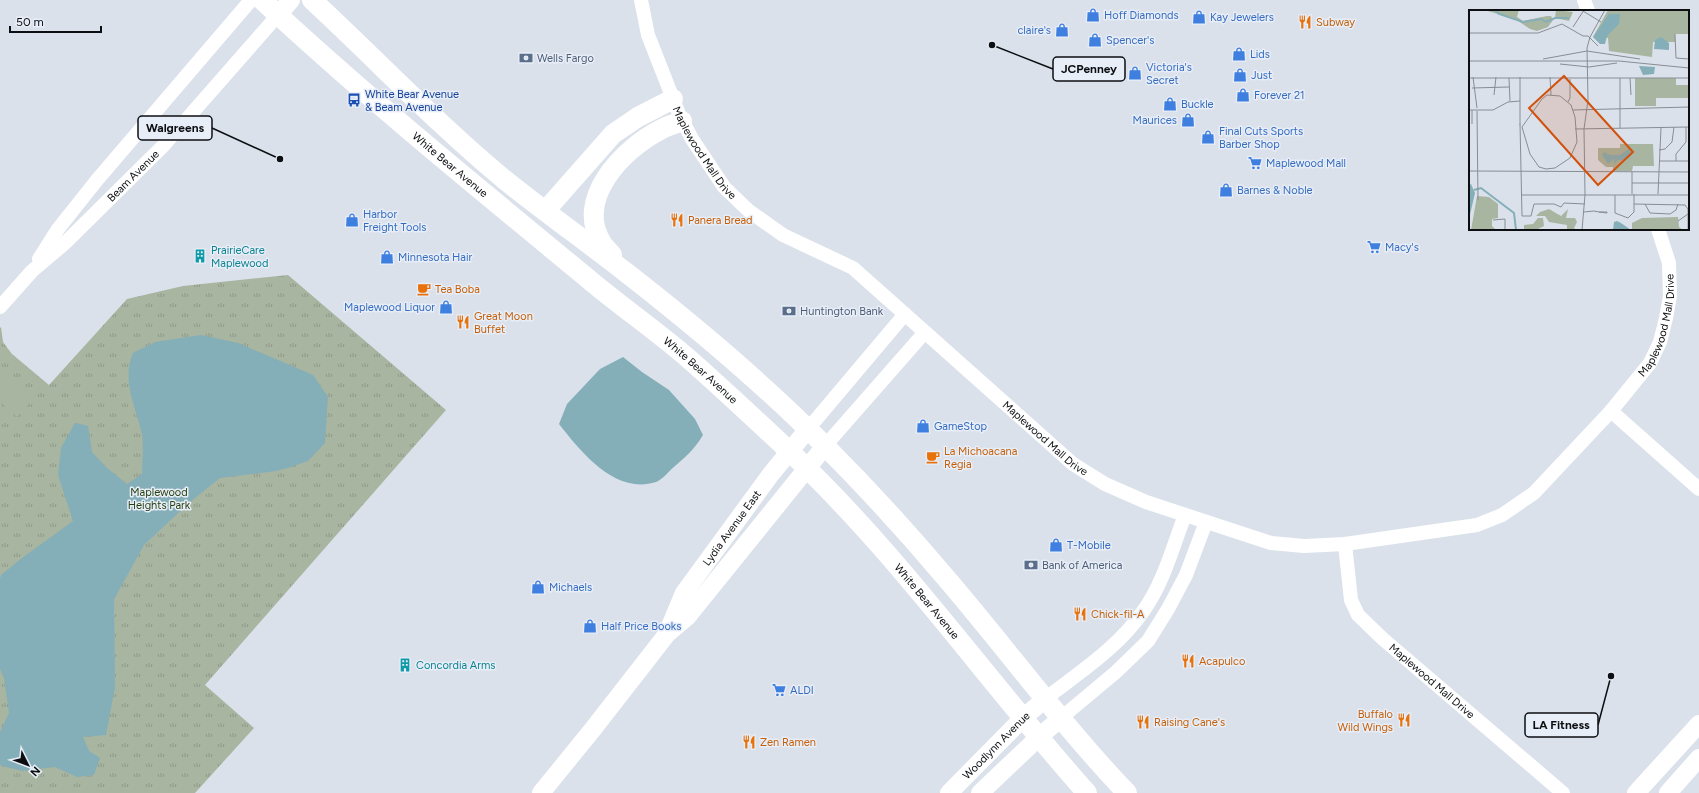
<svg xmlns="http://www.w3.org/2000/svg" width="1699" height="793" font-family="Figtree,sans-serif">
<defs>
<pattern id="grass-tufts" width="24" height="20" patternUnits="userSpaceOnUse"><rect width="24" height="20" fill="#a8b5a0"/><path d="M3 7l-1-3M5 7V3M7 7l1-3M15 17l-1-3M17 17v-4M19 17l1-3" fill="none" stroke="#8f9a89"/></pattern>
</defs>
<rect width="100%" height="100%" fill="#dbe1eb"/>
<path fill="url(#grass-tufts)" d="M 288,275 L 446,410 L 205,685 L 254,728 L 195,793 L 0,793 L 0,328 L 1,327 L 3,342 L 12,354 L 49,385 L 127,299 L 183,286 Z"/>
<path fill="#a8b5a0" d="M 0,365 L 35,397 L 17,417 L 0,402 Z
M 0,409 L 9,417 L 0,427 Z"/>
<path fill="#84afb8" d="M 201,335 L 238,343 L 313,375 L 328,397 L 325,443 L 308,461 L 288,468 L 276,471 L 220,478 L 190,502 L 144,545 L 114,599 L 115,687 L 106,735 L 83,737 L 89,751 L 100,758 L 94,775 L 77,777 L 55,767 L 22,771 L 2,766 L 0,765 L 0,732 L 9,713 L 4,678 L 0,669 L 0,579 L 1,575 L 22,558 L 73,521 L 58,475 L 61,448 L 75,423 L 88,426 L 92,452 L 106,467 L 127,484 L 142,474 C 142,461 144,446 142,434 C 136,407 121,381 133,353 L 155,342 Z
M 623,357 L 642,372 L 669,390 L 695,419 L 703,435 C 695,448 687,456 675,466 C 669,471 662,480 656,482 C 615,495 581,452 559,424 L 567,404 L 600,369 Z"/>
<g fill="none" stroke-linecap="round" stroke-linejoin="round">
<g stroke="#fff" stroke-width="14">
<path id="s1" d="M 641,0 L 648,35 L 679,114 L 692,139 L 724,187 L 749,211 L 783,235 L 853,268 L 1073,464 L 1105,484 L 1146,502 L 1271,543 L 1304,546 L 1345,544 L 1477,525 L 1502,515 L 1534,493 L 1611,411 L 1650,363 L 1660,342 L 1666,318 L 1670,296 L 1669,263 L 1658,229"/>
<path d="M 1584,0 L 1588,11"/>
<path d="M 39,259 L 58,229 L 97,180 L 251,0"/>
<path id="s2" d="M 0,307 L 32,271 L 65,243 L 164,145 L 278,15"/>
<path d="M 1611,411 L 1699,489"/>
<path d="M 808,429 L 905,314"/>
<path d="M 825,446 L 925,332"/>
<path id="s3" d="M 1345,544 L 1351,600 L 1358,615 L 1383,639 L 1563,793"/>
<path d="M 1045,699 C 1080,672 1119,647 1144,610 C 1164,582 1173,546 1185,515"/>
<path d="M 1061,718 L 1116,672 L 1148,641 L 1168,609 L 1186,575 L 1206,522"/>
</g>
<g stroke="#fff" stroke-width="18">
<path d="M 278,15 L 291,0"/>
<path id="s4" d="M 668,631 L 684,593 L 771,474 L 808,429"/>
<path d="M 541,793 L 593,729 L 667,634 L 687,617 L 825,446"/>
<path id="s5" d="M 949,793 L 1023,718 L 1045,699"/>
<path d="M 980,793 L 1039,737 L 1061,718"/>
<path d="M 1636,793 L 1699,724"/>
<path d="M 1668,793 L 1699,758"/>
</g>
<g stroke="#fff" stroke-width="20">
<path id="s6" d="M 262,0 C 366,97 477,187 586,277 C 620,306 657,331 690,360 C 723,389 756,420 788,450 C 899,554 986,680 1087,793"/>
<path d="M 312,0 C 376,59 437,124 505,180 C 545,212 587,242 628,274 C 696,327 765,385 826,447 C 868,489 908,533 946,578 C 1007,649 1062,725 1127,793"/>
<path d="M 546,210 L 613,134 L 638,117 L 673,99"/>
<path d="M 612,255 C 609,251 604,247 602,243 C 574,199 623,149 660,130 C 667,126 675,124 682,121"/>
</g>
</g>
<defs>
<g id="shop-bare" transform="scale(1.08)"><path d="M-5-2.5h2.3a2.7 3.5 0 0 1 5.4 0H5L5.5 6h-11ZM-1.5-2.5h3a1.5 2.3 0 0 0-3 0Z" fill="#3f7fe0" stroke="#e8eef8" stroke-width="2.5" paint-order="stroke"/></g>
<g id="restaurant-bare" transform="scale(1.08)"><path d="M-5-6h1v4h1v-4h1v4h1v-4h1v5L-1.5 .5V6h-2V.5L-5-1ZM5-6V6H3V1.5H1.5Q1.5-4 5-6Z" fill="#e8710a" stroke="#e8eef8" stroke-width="2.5" paint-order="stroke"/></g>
<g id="bank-bare" transform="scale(1.08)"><path d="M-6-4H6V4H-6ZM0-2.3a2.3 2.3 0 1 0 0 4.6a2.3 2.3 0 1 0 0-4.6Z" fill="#5c6f8a" stroke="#e8eef8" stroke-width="2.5" paint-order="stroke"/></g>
<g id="bus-bare" transform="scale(1.08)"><path d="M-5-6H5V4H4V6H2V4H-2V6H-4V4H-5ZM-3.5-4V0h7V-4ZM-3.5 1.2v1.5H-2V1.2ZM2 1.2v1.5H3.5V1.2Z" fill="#1a4fb4" stroke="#e8eef8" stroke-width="2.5" paint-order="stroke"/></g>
<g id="supermarket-bare" transform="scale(1.08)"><path d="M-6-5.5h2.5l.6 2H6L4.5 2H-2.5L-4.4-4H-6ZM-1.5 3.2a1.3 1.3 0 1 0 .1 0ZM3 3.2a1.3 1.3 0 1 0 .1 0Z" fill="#3f7fe0" stroke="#e8eef8" stroke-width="2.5" paint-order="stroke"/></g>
<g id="building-bare" transform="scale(1.08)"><path d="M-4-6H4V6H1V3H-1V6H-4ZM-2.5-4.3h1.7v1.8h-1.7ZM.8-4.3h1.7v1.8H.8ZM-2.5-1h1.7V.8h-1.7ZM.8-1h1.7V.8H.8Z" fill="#0f9aa8" stroke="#e8eef8" stroke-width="2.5" paint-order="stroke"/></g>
<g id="cafe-bare" transform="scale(1.08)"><path d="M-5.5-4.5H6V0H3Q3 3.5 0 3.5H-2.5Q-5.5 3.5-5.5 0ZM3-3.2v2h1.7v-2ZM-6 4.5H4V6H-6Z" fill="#e8710a" stroke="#e8eef8" stroke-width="2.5" paint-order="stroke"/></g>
</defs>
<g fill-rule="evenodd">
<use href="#shop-bare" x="1093" y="15"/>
<use href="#shop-bare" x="1199" y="17"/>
<use href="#restaurant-bare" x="1305" y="22"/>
<use href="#shop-bare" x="1062" y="30"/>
<use href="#shop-bare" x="1095" y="40"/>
<use href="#shop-bare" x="1239" y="54"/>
<use href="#bank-bare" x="526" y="58"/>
<use href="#shop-bare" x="1135" y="73"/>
<use href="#shop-bare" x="1240" y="75"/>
<use href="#shop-bare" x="1243" y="95"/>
<use href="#bus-bare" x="354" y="100"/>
<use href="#shop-bare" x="1170" y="104"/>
<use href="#shop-bare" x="1188" y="120"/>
<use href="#shop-bare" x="1208" y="137"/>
<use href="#supermarket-bare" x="1255" y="163"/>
<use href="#shop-bare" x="1226" y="190"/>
<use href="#shop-bare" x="352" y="220"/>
<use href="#restaurant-bare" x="677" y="220"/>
<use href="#supermarket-bare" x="1374" y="247"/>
<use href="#building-bare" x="200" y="256"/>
<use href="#shop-bare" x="387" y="257"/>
<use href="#cafe-bare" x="424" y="289"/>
<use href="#shop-bare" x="446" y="307"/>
<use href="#bank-bare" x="789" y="311"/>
<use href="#restaurant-bare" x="463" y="322"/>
<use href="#shop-bare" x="923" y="426"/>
<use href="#cafe-bare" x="933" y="457"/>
<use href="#shop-bare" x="1056" y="545"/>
<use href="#bank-bare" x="1031" y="565"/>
<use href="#shop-bare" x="538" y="587"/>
<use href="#restaurant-bare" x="1080" y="614"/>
<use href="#shop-bare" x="590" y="626"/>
<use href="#restaurant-bare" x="1188" y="661"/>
<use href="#building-bare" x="405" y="665"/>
<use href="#supermarket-bare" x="779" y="690"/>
<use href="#restaurant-bare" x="1404" y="720"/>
<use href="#restaurant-bare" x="1143" y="722"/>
<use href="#restaurant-bare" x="749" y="742"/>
</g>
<g text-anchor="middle" stroke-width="3" stroke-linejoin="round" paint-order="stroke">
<g font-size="11" fill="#366cbe" stroke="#e8eef8" text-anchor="start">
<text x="1104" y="19">Hoff Diamonds</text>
<text x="1210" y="21">Kay Jewelers</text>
<text x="1051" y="34" text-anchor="end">claire's</text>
<text x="1106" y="44">Spencer's</text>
<text x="1250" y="58">Lids</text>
<text x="1146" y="71">Victoria's<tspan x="1146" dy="13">Secret</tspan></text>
<text x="1251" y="79">Just</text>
<text x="1254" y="99">Forever 21</text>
<text x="1181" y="108">Buckle</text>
<text x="1177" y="124" text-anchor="end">Maurices</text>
<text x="1219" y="135">Final Cuts Sports<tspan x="1219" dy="13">Barber Shop</tspan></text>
<text x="1266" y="167">Maplewood Mall</text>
<text x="1237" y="194">Barnes &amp; Noble</text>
<text x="363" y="218">Harbor<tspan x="363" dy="13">Freight Tools</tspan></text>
<text x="1385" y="251">Macy's</text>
<text x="398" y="261">Minnesota Hair</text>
<text x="435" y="311" text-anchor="end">Maplewood Liquor</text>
<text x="934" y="430">GameStop</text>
<text x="1067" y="549">T-Mobile</text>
<text x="549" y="591">Michaels</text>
<text x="601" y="630">Half Price Books</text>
<text x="790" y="694">ALDI</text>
</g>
<g font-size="11" fill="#c56008" stroke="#e8eef8" text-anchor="start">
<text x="1316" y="26">Subway</text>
<text x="688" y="224">Panera Bread</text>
<text x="435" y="293">Tea Boba</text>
<text x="474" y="320">Great Moon<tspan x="474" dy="13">Buffet</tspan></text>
<text x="944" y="455">La Michoacana<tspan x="944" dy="13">Regia</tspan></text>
<text x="1091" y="618">Chick-fil-A</text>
<text x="1199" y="665">Acapulco</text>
<text x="1393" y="718" text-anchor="end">Buffalo<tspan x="1393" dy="13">Wild Wings</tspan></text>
<text x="1154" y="726">Raising Cane's</text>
<text x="760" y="746">Zen Ramen</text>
</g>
<g font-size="11" fill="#4e5e75" stroke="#e8eef8" text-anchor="start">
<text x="537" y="62">Wells Fargo</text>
<text x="800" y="315">Huntington Bank</text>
<text x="1042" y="569">Bank of America</text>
</g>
<g font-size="11" fill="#164399" stroke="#e8eef8" text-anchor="start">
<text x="365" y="98">White Bear Avenue<tspan x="365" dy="13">&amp; Beam Avenue</tspan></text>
</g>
<g font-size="11" fill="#0c0e11" stroke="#e8eef8">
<text dy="4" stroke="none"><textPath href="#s1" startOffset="167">Maplewood Mall Drive</textPath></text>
<text dy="4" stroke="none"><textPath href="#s6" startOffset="250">White Bear Avenue</textPath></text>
<text dy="4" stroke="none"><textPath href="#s2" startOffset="187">Beam Avenue</textPath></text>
<text dy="4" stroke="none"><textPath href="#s1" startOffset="1355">Maplewood Mall Drive</textPath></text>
<text dy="4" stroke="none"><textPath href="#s6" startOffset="574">White Bear Avenue</textPath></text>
<text dy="4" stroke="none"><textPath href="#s1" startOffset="617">Maplewood Mall Drive</textPath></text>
<text dy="4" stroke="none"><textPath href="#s4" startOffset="122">Lydia Avenue East</textPath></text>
<text dy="4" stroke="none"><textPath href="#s6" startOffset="898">White Bear Avenue</textPath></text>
<text dy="4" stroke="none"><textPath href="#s3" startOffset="172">Maplewood Mall Drive</textPath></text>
<text dy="4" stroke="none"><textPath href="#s5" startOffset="67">Woodlynn Avenue</textPath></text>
</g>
<g font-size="11" fill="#0d838f" stroke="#e8eef8" text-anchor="start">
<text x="211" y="254">PrairieCare<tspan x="211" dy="13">Maplewood</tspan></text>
<text x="416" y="669">Concordia Arms</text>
</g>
<g font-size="11" fill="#263f0f" stroke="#e8eef8">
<text x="159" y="496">Maplewood<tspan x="159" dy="13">Heights Park</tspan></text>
</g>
</g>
<g transform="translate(1469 10)">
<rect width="220" height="220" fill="#dbe1eb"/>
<path d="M 139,0 L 220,0 L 220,24 L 206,24 L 206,32 L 184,32 L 183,47 L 140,41 L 139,28 L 124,27 ZM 166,68 L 207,68 L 207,75 L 220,75 L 220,88 L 187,88 L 187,96 L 166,96 ZM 151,134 L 184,134 L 185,156 L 164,156 L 163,161 L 144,161 L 144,157 L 137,157 L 129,150 L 129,138 L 151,138 ZM 8,186 L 20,187 L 29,194 L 29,208 L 23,209 L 23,216 L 27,220 L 2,220 ZM 209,207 L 210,217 L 214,220 L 163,220 L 163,213 L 173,208 Z" fill="#a8b5a0"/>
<path d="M 15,0 L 50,0 L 48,7 L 54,11 L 78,6 L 82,6 L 84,10 L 79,17 L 68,21 L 61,19 L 46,9 ZM 87,0 L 104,2 L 100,11 L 86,8 ZM 80,199 L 92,206 L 99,199 L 97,208 L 106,208 L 108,212 L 105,218 L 107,220 L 98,220 L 98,215 L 80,212 L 76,206 L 67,206 L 71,202 ZM 69,208 L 74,208 L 75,216 L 67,220 L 55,220 L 55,215 L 64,214 Z" fill="#a8b5a0"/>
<path d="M 167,18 L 173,18 L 170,28 L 160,26 ZM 175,18 L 181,23 L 182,31 L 173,29 ZM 160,28 L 169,30 L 167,40 L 160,34 ZM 171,31 L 182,33 L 181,36 L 175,41 L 169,41 ZM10 199a5 5 0 1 1 10 0a5 5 0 1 1-10 0ZM175 215a6 6 0 1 1 12 0a6 6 0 1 1-12 0Z" fill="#a8b5a0"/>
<path d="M 140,4 L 151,4 L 150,14 L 138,26 L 136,34 L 131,34 L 124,27 ZM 192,27 L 200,33 L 200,40 L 185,39 L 186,30 ZM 170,56 L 186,57 L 185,64 L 174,65 ZM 160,139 L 163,145 L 157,150 L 149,150 L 145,154 L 145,149 L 139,154 L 133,145 L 135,142 L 141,145 L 151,145 ZM 2,174 L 6,183 L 0,209 L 0,175 ZM 148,211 L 152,213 L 162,220 L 144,220 L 145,212 Z" fill="#84afb8"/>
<path fill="none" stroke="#84afb8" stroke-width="2" d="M 26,0 L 30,4 L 54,12 L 72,9 L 77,12 L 86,8 L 100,8M 5,180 L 12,178 L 45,203 L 47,220"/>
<path fill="none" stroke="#888d94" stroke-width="1" d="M 114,1 L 132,12M 104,17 L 115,0M 0,23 L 69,23 L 93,14 L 114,26 L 119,26 L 129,36M 206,24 L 207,48 L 220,49M 74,49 L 118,41 L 171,49M 0,51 L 150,51 L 220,58M 91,54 L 120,57 L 148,53M 4,67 L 8,98M 81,67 L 82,85M 0,68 L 220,68M 40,68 L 41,91M 151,68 L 151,118M 161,68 L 162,85M 3,78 L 40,77M 25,85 L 27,67M 78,85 L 91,86 L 102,95 L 106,107 L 108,132 L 101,148 L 86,158 L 77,159 L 70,157 L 61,144 L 53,117 L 73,89 ZM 99,92 L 101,88 L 101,69M 0,100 L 24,100 L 39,92 L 51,91M 104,100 L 220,97M 8,101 L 9,190M 3,114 L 3,100M 51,114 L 53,206 L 62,206 L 65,194 L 85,194 L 92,197 L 95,193 L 116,194M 51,115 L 51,67M 106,119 L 220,117M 190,140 L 196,139 L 203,132 L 205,117M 190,151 L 220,151M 207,151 L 207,144 L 217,132 L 217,117M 0,161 L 220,162M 163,162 L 163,184M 163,173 L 220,173M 189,184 L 192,118M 53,185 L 220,185M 146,185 L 146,203 L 159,208 L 165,202 L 165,184M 165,194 L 216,195M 176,194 L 181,203 L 201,204 L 207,200 L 209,194M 216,195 L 219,199 L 219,220M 115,202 L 125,201 L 130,202 L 138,203 L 138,202 L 130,202M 24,210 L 36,209 L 36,220M 209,211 L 219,204M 113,220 L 116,185 L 115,119 L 119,90 L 118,38 L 121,27 L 136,0"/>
<path fill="#d2520c" fill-opacity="0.15" stroke="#d2520c" stroke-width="2" d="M 95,66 L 164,142 L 129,175 L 60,98 Z"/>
<rect width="220" height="220" fill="none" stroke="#0c0e11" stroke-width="2"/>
</g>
<path fill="none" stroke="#0c0e11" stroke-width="1.5" d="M992 45L1053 69M280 159L212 128M1611 676L1598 725"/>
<g fill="#0c0e11" stroke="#e8eef8" stroke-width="1.5">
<circle cx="992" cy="45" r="4"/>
<circle cx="280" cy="159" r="4"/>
<circle cx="1611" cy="676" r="4"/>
</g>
<g fill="#e8eef8" stroke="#0c0e11" stroke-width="1.5">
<rect x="1053" y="57" width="72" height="24" rx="4"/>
<rect x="138" y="116" width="74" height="24" rx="4"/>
<rect x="1525" y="713" width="73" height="24" rx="4"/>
</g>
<g font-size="12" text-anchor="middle" font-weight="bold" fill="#0c0e11">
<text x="1089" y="73">JCPenney</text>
<text x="175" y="132">Walgreens</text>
<text x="1561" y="729">LA Fitness</text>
</g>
<g transform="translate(28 765) rotate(132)" stroke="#e8eef8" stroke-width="3" paint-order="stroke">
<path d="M0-3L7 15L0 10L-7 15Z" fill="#0c0e11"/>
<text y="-6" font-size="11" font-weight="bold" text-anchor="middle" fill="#0c0e11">N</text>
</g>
<path d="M10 26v6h91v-6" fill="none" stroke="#0c0e11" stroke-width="2"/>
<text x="16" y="26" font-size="12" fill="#0c0e11" stroke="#e8eef8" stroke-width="3" paint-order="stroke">50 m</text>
</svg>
